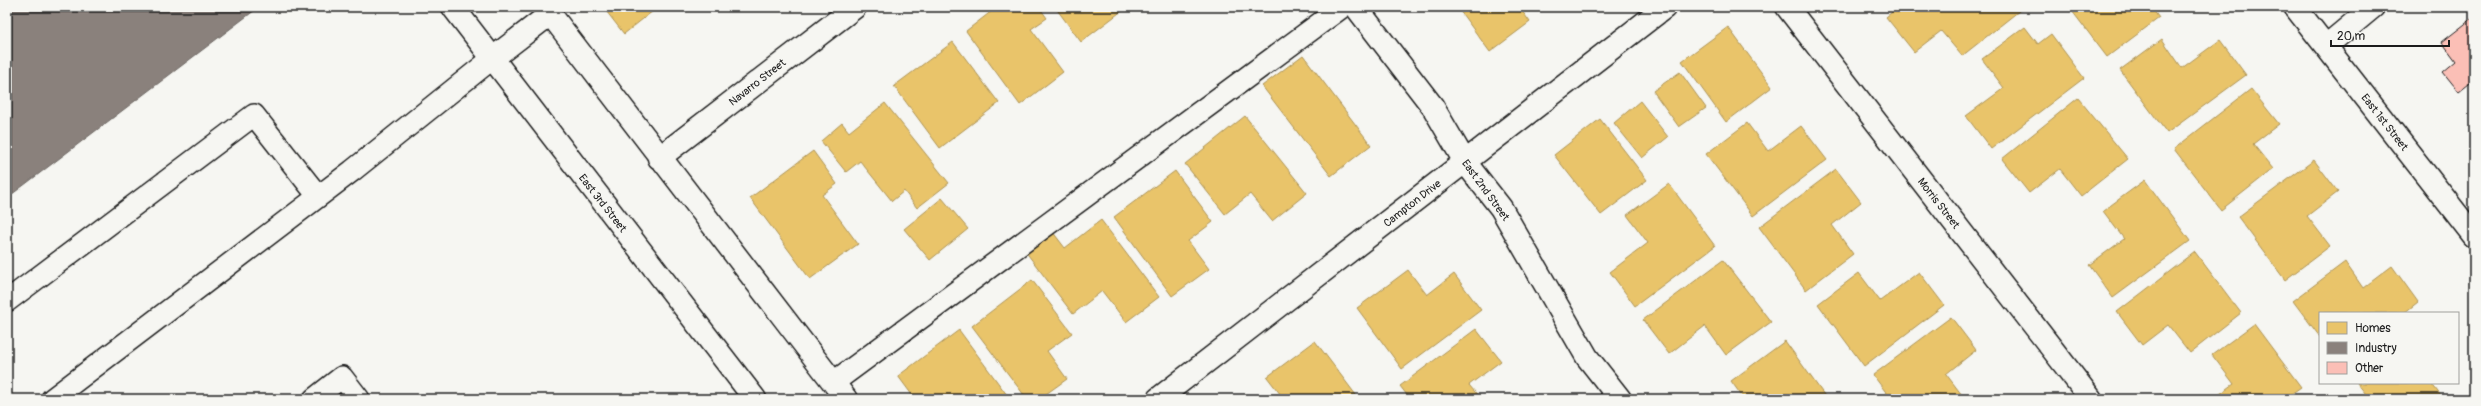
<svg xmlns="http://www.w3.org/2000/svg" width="2481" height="406" font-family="Pangolin,sans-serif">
<rect width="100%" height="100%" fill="#f6f6f2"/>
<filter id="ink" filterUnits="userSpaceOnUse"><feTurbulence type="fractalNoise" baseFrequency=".025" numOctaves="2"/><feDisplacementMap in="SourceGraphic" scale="8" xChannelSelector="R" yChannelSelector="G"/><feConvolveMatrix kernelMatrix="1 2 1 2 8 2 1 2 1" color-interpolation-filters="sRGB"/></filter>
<g filter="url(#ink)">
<path fill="#e9c46a" stroke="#ac9253" d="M 603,7 L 658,7 L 624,34 Z
M 997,7 L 1039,7 L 1047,18 L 1031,29 L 1063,72 L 1020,105 L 966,31 Z
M 1055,7 L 1127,7 L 1081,42 Z
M 1457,7 L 1519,7 L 1530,22 L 1490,52 Z
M 1898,7 L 2024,7 L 1962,56 L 1941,31 L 1914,52 L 1886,17 Z
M 2069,7 L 2151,7 L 2159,18 L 2107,57 Z
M 1728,27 L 1772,87 L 1726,122 L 1682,61 Z
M 2025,27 L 2038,44 L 2051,34 L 2084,78 L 1991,149 L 1966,116 L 2004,88 L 1982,59 Z
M 2162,39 L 2182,68 L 2220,40 L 2246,75 L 2167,133 L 2120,70 Z
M 953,42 L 999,103 L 940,148 L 894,86 Z
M 1303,55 L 1371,145 L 1331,176 L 1262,86 Z
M 1680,72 L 1706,108 L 1679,127 L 1653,91 Z
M 2251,89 L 2279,124 L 2253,144 L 2273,169 L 2221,210 L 2174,149 Z
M 2078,98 L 2128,159 L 2081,196 L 2060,169 L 2029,193 L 2002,159 Z
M 1640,101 L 1668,137 L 1642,158 L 1614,123 Z
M 885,103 L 949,183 L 917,208 L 904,191 L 892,201 L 860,161 L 846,172 L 821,141 L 842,123 L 849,132 Z
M 1245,116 L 1307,193 L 1272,221 L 1250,194 L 1225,214 L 1185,164 Z
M 1600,119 L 1647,180 L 1601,215 L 1554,155 Z
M 1747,123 L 1768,151 L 1801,126 L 1827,160 L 1753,216 L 1706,154 Z
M 813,151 L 837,184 L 822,195 L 858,244 L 810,279 L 750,198 Z
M 2314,160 L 2338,192 L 2307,216 L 2330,246 L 2285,280 L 2238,217 Z
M 1836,169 L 1861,202 L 1832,225 L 1853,254 L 1806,290 L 1759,227 Z
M 1175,171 L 1213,222 L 1188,241 L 1209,269 L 1172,296 L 1114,217 Z
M 2145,180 L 2190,241 L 2113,298 L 2089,265 L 2124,239 L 2103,211 Z
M 1669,184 L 1715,246 L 1635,306 L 1610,272 L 1648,243 L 1627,215 Z
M 942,198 L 968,229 L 930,260 L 904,229 Z
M 1101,220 L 1159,297 L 1126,322 L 1102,291 L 1073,314 L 1025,251 L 1052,231 L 1065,248 Z
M 2195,252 L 2241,313 L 2190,353 L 2168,325 L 2142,345 L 2117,312 Z
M 1723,260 L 1771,322 L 1726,355 L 1705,326 L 1669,354 L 1643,320 Z
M 2345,262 L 2363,288 L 2392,266 L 2418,302 L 2404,313 L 2320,313 L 2320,337 L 2293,301 Z
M 1408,270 L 1427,295 L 1454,274 L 1481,310 L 1402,369 L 1357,308 Z
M 1919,272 L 1944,305 L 1864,366 L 1818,304 L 1859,273 L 1880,301 Z
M 1032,280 L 1072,333 L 1047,351 L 1067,379 L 1039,399 L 1027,399 L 972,326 Z
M 1951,317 L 1976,350 L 1946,374 L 1965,399 L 1891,399 L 1873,375 Z
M 2254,324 L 2301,387 L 2284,399 L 2213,399 L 2234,384 L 2212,355 Z
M 1476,329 L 1501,361 L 1469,385 L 1481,399 L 1410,399 L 1400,386 Z
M 959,330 L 1010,399 L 960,399 L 958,397 L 955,399 L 915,399 L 898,376 Z
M 1315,341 L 1359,399 L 1284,399 L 1267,377 Z
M 1785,341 L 1827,399 L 1744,399 L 1731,381 Z
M 2357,383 L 2431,383 L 2441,396 L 2437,399 L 2370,399 Z"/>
<path fill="#8a817c" stroke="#69635f" d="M 7,7 L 259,7 L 7,198 Z"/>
<path fill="#fbbfb6" stroke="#1c1c1c" d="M 2474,17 L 2474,80 L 2459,92 L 2443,72 L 2456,61 L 2442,42 Z"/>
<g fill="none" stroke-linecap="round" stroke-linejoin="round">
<g stroke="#1c1c1c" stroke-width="24">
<path id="lane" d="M 7,301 L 254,115 L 318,196
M 834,382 L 1342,7
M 52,399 L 352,171 L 493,58
M 314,399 L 342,377 L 359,399"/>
</g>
<g stroke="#1c1c1c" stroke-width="25">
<path id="street" d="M 1356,7 L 1433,107 L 1465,162 L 1501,208 L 1587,357 L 1620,399
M 1787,7 L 2091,399
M 2295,7 L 2474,236
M 2326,46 L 2373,7
M 493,58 L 550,14
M 659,158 L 855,7
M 1158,399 L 1665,7"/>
</g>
<g stroke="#1c1c1c" stroke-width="25">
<path id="secondary" d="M 453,7 L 755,399
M 545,7 L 846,399"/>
</g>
<use href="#lane" stroke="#f6f6f2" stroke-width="21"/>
<use href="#street" stroke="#f6f6f2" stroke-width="22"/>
<use href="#secondary" stroke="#f6f6f2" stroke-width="22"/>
</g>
</g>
<g text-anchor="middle" stroke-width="4" stroke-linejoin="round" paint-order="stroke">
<g font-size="11" fill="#1c1c1c" stroke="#f6f6f2">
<text transform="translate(757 82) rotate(-38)" y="4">Navarro Street</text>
<text transform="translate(2385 122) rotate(52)" y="4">East 1st Street</text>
<text transform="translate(1486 190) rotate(54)" y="4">East 2nd Street</text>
<text transform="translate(603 203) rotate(52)" y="4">East 3rd Street</text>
<text transform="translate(1412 203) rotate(-38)" y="4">Campton Drive</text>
<text transform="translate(1939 203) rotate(52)" y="4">Morris Street</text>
</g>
</g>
<rect width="2481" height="406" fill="none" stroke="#f6f6f2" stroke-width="24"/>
<rect x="12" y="12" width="2457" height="382" fill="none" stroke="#1c1c1c" stroke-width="1.5" filter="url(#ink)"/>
<rect x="2319" y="312" width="140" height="72" fill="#f6f6f2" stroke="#9f9f9c"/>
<rect x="2327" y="322" width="20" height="12" fill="#e9c46a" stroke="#9f9f9c"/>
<text x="2355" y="332" font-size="12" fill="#1c1c1c">Homes</text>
<rect x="2327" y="342" width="20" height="12" fill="#8a817c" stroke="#9f9f9c"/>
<text x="2355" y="352" font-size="12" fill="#1c1c1c">Industry</text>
<rect x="2327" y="362" width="20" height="12" fill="#fbbfb6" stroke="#9f9f9c"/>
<text x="2355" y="372" font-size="12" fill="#1c1c1c">Other</text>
<path d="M2331 40v6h118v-6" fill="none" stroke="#1c1c1c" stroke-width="2"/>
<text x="2337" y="40" font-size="12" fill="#1c1c1c" stroke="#f6f6f2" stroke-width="3" paint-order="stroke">20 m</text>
</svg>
